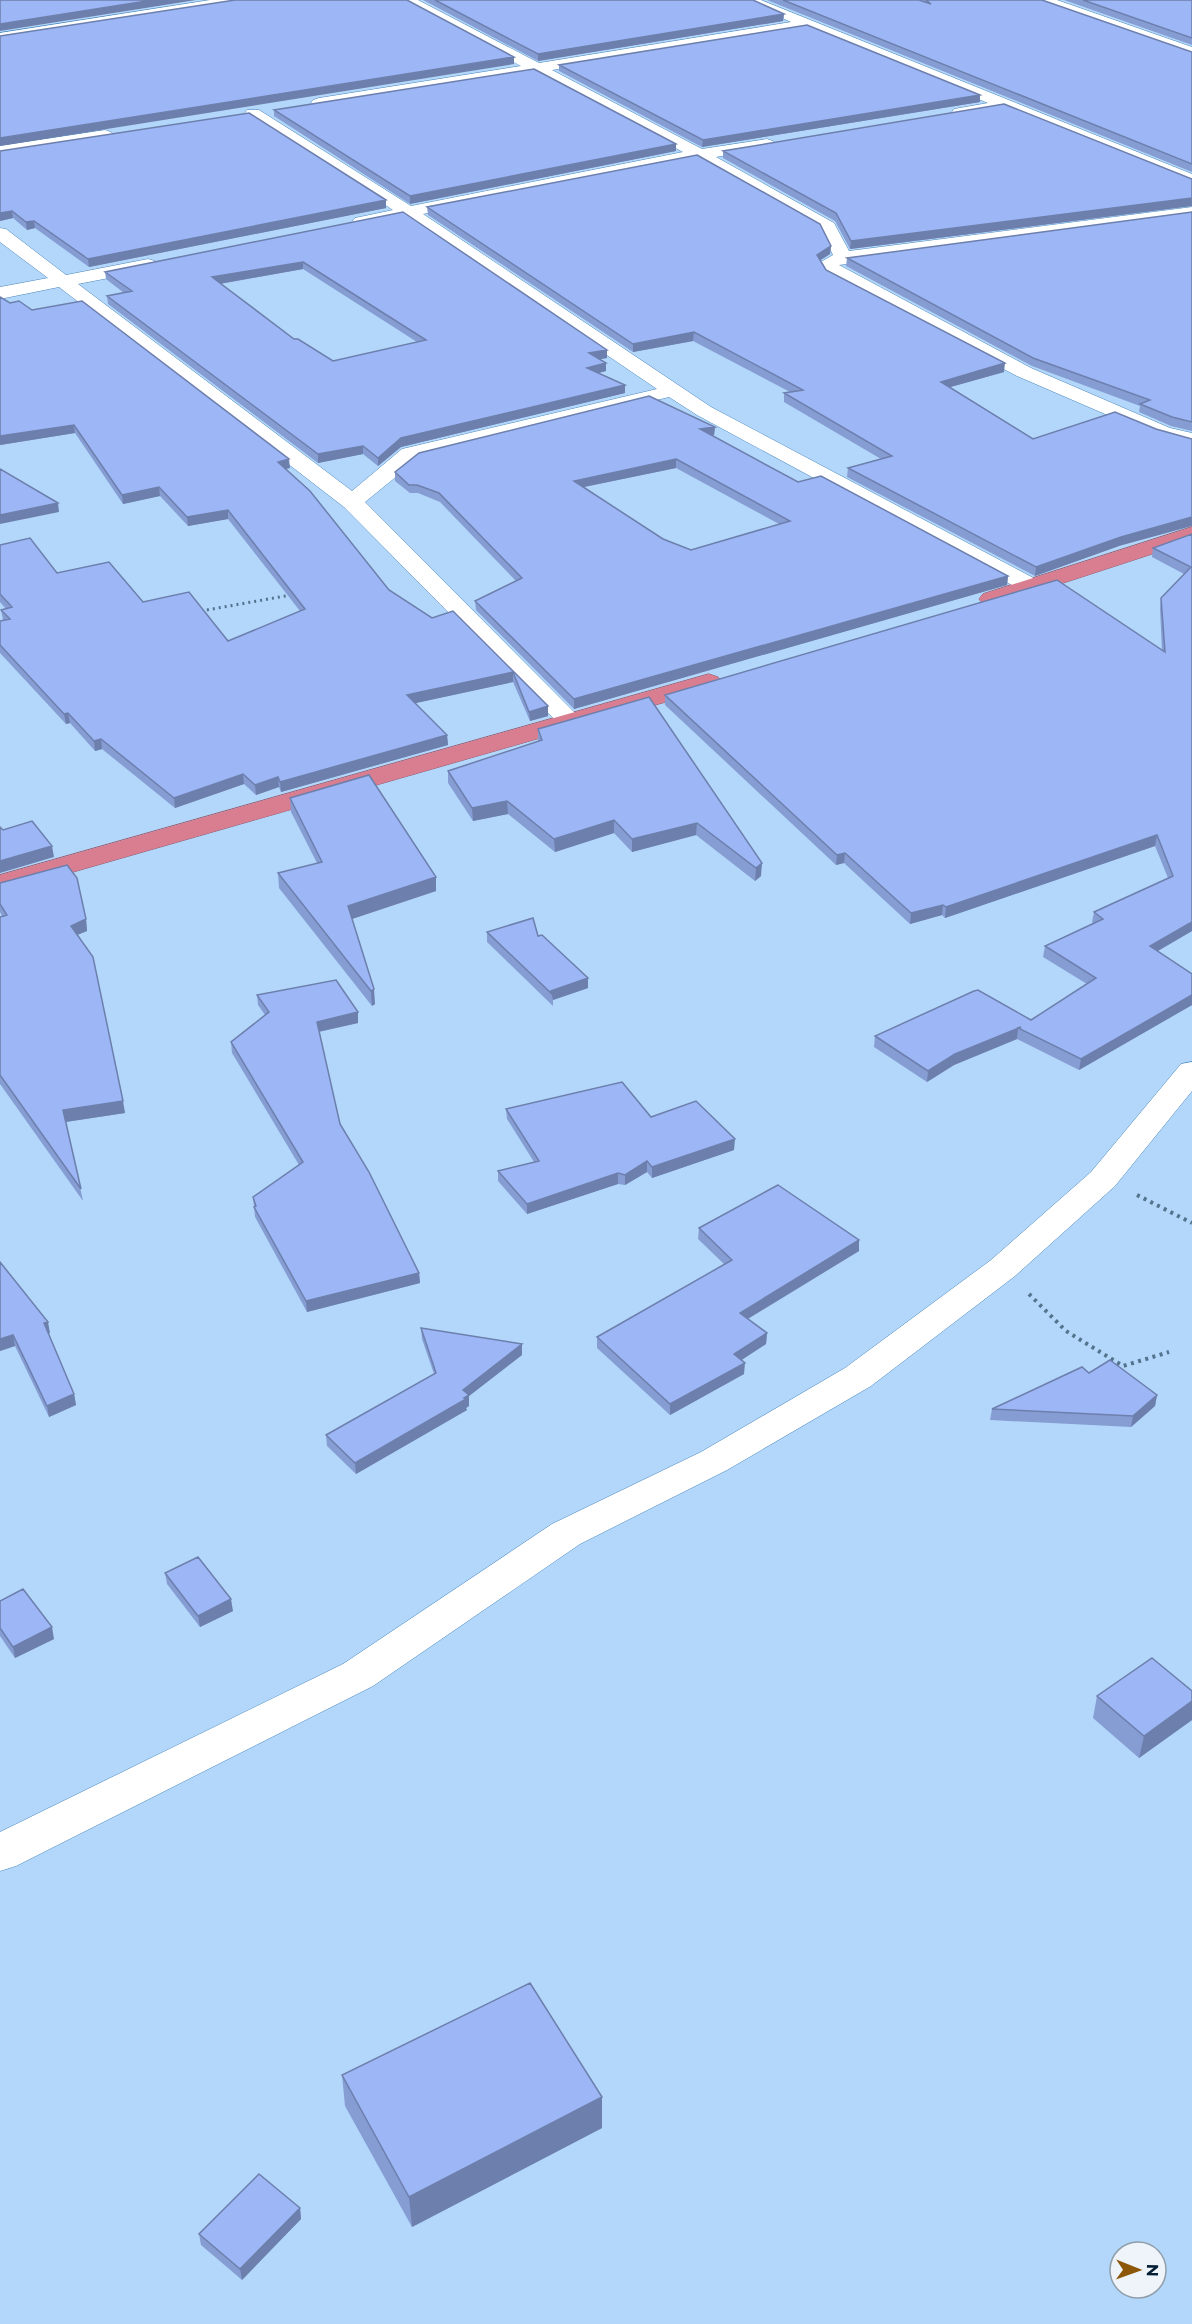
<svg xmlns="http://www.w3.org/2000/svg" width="1192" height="2324" font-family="Montserrat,sans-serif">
<rect width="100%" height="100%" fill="#b2d7fa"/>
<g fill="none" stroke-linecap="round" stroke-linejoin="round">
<g stroke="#4986bc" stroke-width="1">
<path id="street" d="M 210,0 L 244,0 L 237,4 L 0,41 L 0,33 Z
M 400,0 L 418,0 L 539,63 L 791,22 L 742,0 L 761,0 L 1192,174 L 1192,185 L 1004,109 L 954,115 L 952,112 L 954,109 L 988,103 L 807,29 L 552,70 L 702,149 L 767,139 L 773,141 L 775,144 L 773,147 L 716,157 L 834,223 L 849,251 L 1192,207 L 1192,217 L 839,265 L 1031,368 L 1170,428 L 1192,433 L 1192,446 L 1156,436 L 1017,376 L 827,276 L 819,263 L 833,255 L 821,230 L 697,160 L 423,214 L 711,407 L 1041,582 L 1045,587 L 1041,592 L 1025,592 L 697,415 L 669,397 L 418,459 L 365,502 L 584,722 L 580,727 L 571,730 L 562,727 L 344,507 L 59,287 L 0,299 L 0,287 L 48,278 L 0,242 L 0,228 L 6,229 L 66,275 L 148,259 L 155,261 L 157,265 L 155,269 L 78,284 L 352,491 L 402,449 L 657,389 L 405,218 L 361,227 L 355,226 L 352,222 L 355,218 L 393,210 L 245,113 L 247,110 L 259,110 L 411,206 L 683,152 L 535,73 L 319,108 L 313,106 L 311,103 L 313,100 L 319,98 L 521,66 Z
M 1036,0 L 1057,0 L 1192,47 L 1192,57 L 1038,3 Z
M 105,130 L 111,132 L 113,135 L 111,138 L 0,156 L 0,146 Z
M 1192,1062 L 1192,1091 L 1115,1186 L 1015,1276 L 871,1386 L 727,1470 L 580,1544 L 373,1686 L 16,1866 L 0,1871 L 0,1832 L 343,1664 L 552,1524 L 701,1452 L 845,1368 L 991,1260 L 1091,1172 L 1181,1064 Z"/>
</g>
<g stroke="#8e5c6f" stroke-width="1">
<path id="highway" d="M 1192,527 L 1192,541 L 999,604 L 983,604 L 979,599 L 983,594 Z
M 709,674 L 718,677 L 722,682 L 718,687 L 0,893 L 0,875 Z"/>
</g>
<path stroke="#54738e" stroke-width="3" stroke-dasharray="2 4" stroke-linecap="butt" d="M 201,611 L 291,595"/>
<path stroke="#54738e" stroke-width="4" stroke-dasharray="3 4.5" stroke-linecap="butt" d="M 1137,1195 L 1192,1223
M 1029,1294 L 1066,1331 L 1123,1366 L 1169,1352"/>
<use href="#street" fill="#fff" fill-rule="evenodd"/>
<use href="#highway" fill="#d97d90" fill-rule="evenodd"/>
</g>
<path fill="#869dd4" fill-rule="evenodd" d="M 423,0 L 753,0 L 784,14 L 783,21 L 538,61 Z
M 767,0 L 1042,0 L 1192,52 L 1192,172 Z
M 1064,0 L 1192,0 L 1192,45 Z
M 559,65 L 980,102 L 702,147 L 559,71 Z
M 274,110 L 676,144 L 676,151 L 410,204 L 274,116 Z
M 0,151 L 386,208 L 89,267 L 35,228 L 27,230 L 13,218 L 0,221 Z
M 723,151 L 1192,179 L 1192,206 L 850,249 L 835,221 L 723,158 Z
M 427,207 L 831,246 L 830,254 L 821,260 L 826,270 L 1004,372 L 950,387 L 1033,439 L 1156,429 L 1119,546 L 1035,576 L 847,477 L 848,468 L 881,459 L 784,402 L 784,393 L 790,392 L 693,341 L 633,352 L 428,215 Z
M 403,212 L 607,358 L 600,359 L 606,363 L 606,371 L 598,373 L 625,393 L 401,447 L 378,466 L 363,454 L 318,463 L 108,304 L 107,296 L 124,293 L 106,279 L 105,272 ZM 303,269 L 417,342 L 333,361 L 294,339 L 220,284 Z
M 1192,212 L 1192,431 L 1171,426 L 1139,412 L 1140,406 L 1032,366 L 846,266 L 847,258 Z
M 0,297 L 10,303 L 32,310 L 290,468 L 286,469 L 389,590 L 432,618 L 453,611 L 548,706 L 548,716 L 530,721 L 513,682 L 415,703 L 447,735 L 448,745 L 281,792 L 279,787 L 256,795 L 244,784 L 175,808 L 102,749 L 95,751 L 70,723 L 66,724 L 0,653 L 0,621 L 3,620 L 1,610 L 6,609 L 0,602 L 0,545 L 57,573 L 143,602 L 228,641 L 300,611 L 228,519 L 188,526 L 160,496 L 123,504 L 75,433 L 0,445 Z
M 715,427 L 714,435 L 712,435 L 798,482 L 1008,576 L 1007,585 L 574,709 L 476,610 L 475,601 L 516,581 L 440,502 L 418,493 L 410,493 L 395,481 L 395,472 ZM 676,468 L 779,524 L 691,550 L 663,539 L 584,487 Z
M 1192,534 L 1192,931 L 1158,951 L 1192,974 L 1192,1005 L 1079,1070 L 1017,1039 L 954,1065 L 927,1082 L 874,1047 L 875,1036 L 1031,1020 L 1087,984 L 1043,957 L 1045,946 L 1093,923 L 1092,922 L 1094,912 L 1168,878 L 1155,846 L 945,918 L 942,915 L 910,924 L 844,863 L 836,865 L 665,705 L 665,695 L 1162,651 L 1160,608 L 1161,598 L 1184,574 L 1152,557 L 1153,548 Z
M 649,697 L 761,876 L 755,881 L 696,835 L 632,852 L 614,833 L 555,852 L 508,814 L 473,821 L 448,783 L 448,771 L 538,742 L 538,729 Z
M 290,798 L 436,891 L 352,919 L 375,1004 L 372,1006 L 279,888 L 278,873 L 317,863 L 291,812 Z
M 0,883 L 86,919 L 87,931 L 77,935 L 125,1113 L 66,1122 L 83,1201 L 0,1084 L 0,917 L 2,916 L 0,912 Z
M 487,932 L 538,936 L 588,988 L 553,1000 L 553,1006 L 487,942 Z
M 257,995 L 358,1023 L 319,1032 L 340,1124 L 419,1273 L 420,1283 L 307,1312 L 255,1217 L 253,1197 L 299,1165 L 232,1053 L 231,1042 L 265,1015 L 258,1005 Z
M 506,1109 L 651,1117 L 734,1150 L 652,1178 L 647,1172 L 625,1185 L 618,1184 L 527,1214 L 498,1181 L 498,1171 L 534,1162 L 507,1119 Z
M 699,1228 L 859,1251 L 748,1319 L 767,1333 L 766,1344 L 741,1360 L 744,1374 L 670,1415 L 597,1348 L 597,1337 L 725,1265 L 698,1239 Z
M 0,1262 L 50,1333 L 48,1333 L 74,1394 L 76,1405 L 49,1417 L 15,1346 L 0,1351 Z
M 421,1328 L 522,1344 L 522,1355 L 469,1396 L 469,1406 L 466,1408 L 467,1410 L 356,1474 L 327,1446 L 326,1435 L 434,1374 L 422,1339 Z
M 1157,1395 L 1155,1406 L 1131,1427 L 990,1420 L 992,1409 Z
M 165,1573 L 233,1611 L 200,1627 L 167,1584 Z
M 0,1601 L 54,1639 L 15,1658 L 0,1636 Z
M 1192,1691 L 1192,1720 L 1139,1758 L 1093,1718 L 1097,1696 Z
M 342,2075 L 602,2128 L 412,2227 L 345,2106 Z
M 300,2208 L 301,2219 L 242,2280 L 201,2245 L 199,2234 Z"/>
<path fill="#6d7fac" d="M 153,0 L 196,0 L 0,31 L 0,24 Z
M 784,14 L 783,21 L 538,61 L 538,54 Z
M 514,57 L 514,64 L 0,146 L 0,138 Z
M 980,95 L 980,102 L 702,147 L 703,140 Z
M 676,144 L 676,151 L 410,204 L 410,196 Z
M 1192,198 L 1192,206 L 850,249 L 851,241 Z
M 386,200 L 386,208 L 89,267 L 88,259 Z
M 12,211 L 13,218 L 0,221 L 0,213 Z
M 34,221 L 35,228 L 27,230 L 26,222 Z
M 831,246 L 830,254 L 817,262 L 817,255 Z
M 303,262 L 303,269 L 213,285 L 212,277 Z
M 694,332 L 693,341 L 633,352 L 633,344 Z
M 607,350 L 607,358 L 589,361 L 589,353 Z
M 606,363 L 606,371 L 587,376 L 587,368 Z
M 1005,363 L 1004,372 L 940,390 L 941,382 Z
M 625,385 L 625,393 L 401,447 L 378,466 L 378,458 L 401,438 Z
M 74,425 L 75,433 L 0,445 L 0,436 Z
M 715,427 L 714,435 L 700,437 L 700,429 Z
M 363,446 L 363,454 L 318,463 L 318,454 Z
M 289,459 L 290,468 L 279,470 L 278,462 Z
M 676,459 L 676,468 L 574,489 L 574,481 Z
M 159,487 L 160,496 L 123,504 L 122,495 Z
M 58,503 L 59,512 L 0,524 L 0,515 Z
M 228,510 L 228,519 L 188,526 L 187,517 Z
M 1192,517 L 1192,526 L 1119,546 L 1035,576 L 1036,567 L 1121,537 Z
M 1008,576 L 1007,585 L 574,709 L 574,699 Z
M 513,672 L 513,682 L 407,705 L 407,695 Z
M 548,706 L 548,716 L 530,721 L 529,712 Z
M 68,713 L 70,723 L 66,724 L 64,714 Z
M 447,735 L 448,745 L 281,792 L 280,782 Z
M 101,739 L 102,749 L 95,751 L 94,741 Z
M 243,774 L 244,784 L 175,808 L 174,798 Z
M 278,777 L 279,787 L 256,795 L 255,785 Z
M 507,801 L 508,814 L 473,821 L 472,808 Z
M 614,820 L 614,833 L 555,852 L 554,839 Z
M 697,823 L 696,835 L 632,852 L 632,839 Z
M 1157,835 L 1155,846 L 945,918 L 946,907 Z
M 52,846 L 54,857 L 0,873 L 0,861 Z
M 845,853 L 844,863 L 836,865 L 837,855 Z
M 762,863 L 761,876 L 755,881 L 756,868 Z
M 436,877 L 436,891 L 349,920 L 348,906 Z
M 943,905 L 942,915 L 910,924 L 911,913 Z
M 86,919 L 87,931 L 72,937 L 71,926 Z
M 1192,922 L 1192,931 L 1149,956 L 1150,946 Z
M 588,978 L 588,988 L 553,1000 L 551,991 Z
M 374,989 L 375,1004 L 372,1006 L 371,991 Z
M 1192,995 L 1192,1005 L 1079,1070 L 1081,1059 Z
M 358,1012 L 358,1023 L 317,1032 L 317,1022 Z
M 1021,1027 L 1018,1028 L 1017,1039 L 954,1065 L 927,1082 L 928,1071 L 955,1054 Z
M 123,1101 L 125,1113 L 65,1122 L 63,1110 Z
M 735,1139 L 734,1150 L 652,1178 L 652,1167 Z
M 647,1161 L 647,1172 L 625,1185 L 625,1175 Z
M 618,1173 L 618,1184 L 527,1214 L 527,1204 Z
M 859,1240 L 859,1251 L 739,1324 L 740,1313 Z
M 419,1273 L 420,1283 L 307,1312 L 306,1301 Z
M 48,1322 L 50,1333 L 46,1334 L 44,1323 Z
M 767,1333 L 766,1344 L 734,1365 L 734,1354 Z
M 13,1335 L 15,1346 L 0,1351 L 0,1339 Z
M 522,1344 L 522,1355 L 469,1396 L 469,1406 L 466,1408 L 467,1410 L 356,1474 L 355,1463 L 463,1390 Z
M 745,1363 L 744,1374 L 670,1415 L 670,1404 Z
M 74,1394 L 76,1405 L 49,1417 L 47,1406 Z
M 1157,1395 L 1155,1406 L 1131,1427 L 1133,1416 Z
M 231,1599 L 233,1611 L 200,1627 L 198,1616 Z
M 52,1627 L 54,1639 L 15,1658 L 13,1647 Z
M 1192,1701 L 1192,1720 L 1139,1758 L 1144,1736 Z
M 602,2097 L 602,2128 L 412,2227 L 409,2197 Z
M 300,2208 L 301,2219 L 242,2280 L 240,2269 Z"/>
<path fill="#9cb6f6" stroke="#6d7fac" stroke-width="1.5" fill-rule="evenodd" d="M 0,0 L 153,0 L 0,24 Z
M 235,0 L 407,0 L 514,57 L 0,138 L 0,36 Z
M 435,0 L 753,0 L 784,14 L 538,54 Z
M 783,0 L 919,0 L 931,4 L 926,0 L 1042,0 L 1192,52 L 1192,164 Z
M 1083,0 L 1192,0 L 1192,38 Z
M 807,25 L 980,95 L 703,140 L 559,65 Z
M 534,69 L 676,144 L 410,196 L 274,110 Z
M 1004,104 L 1192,179 L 1192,198 L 851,241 L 836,213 L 723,151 Z
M 249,113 L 386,200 L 88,259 L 34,221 L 26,222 L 12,211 L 0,213 L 0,151 Z
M 697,155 L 820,224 L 831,246 L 817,255 L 826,270 L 1005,363 L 941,382 L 1033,439 L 1115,412 L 1156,429 L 1192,439 L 1192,517 L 1121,537 L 1036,567 L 848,468 L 892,456 L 784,393 L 803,390 L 694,332 L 633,344 L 427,207 Z
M 403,212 L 607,350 L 589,353 L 606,363 L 587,368 L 625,385 L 401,438 L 378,458 L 363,446 L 318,454 L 107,296 L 132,291 L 105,272 ZM 303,262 L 426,340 L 333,361 L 298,339 L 294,339 L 212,277 Z
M 1192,212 L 1192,422 L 1172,417 L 1140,404 L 1150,400 L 1033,358 L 847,258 Z
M 0,297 L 10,303 L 19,301 L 32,310 L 82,301 L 289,459 L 278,462 L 310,491 L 389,590 L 432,618 L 453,611 L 548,706 L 529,712 L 513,672 L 407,695 L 447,735 L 280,782 L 278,777 L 255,785 L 243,774 L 174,798 L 101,739 L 94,741 L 68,713 L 64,714 L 0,645 L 0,621 L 10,619 L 1,610 L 12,607 L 0,594 L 0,545 L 30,538 L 57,573 L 109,562 L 143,602 L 189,592 L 228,641 L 305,609 L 228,510 L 187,517 L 159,487 L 122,495 L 74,425 L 0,436 Z
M 649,396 L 715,427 L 700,429 L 798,482 L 821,476 L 1008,576 L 574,699 L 475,601 L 522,578 L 439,493 L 417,485 L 409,485 L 395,472 L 419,453 ZM 676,459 L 790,521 L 691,550 L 663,539 L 574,481 Z
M 0,469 L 58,503 L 0,515 Z
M 1192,534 L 1192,922 L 1150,946 L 1192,974 L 1192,995 L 1081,1059 L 1018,1028 L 1021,1027 L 955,1054 L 928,1071 L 875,1036 L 974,991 L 978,990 L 1031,1020 L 1096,978 L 1045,946 L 1103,919 L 1094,912 L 1173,876 L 1157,835 L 946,907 L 943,905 L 911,913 L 845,853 L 837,855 L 665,695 L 1057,580 L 1165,652 L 1161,598 L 1191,567 L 1153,548 Z
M 649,697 L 762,863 L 756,868 L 697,823 L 632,839 L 614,820 L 554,839 L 507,801 L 472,808 L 448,771 L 542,740 L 538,729 Z
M 369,775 L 436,877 L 348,906 L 374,989 L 371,991 L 278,873 L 322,862 L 290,798 Z
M 32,821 L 52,846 L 0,861 L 0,827 L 3,830 Z
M 67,865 L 77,878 L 86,919 L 71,926 L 93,957 L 123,1101 L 63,1110 L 81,1189 L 0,1075 L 0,917 L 7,915 L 0,904 L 0,883 Z
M 533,918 L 538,936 L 542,935 L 588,978 L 551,991 L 553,995 L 487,932 Z
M 336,980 L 358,1012 L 317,1022 L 340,1124 L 369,1172 L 419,1273 L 306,1301 L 254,1207 L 256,1206 L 253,1197 L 303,1162 L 231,1042 L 269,1012 L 257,995 Z
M 622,1082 L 651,1117 L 696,1101 L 735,1139 L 652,1167 L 647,1161 L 625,1175 L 618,1173 L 527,1204 L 498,1171 L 539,1161 L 506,1109 Z
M 778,1185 L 859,1240 L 740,1313 L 767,1333 L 734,1354 L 745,1363 L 670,1404 L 597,1337 L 732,1260 L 699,1228 Z
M 0,1262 L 48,1322 L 44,1323 L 74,1394 L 47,1406 L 13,1335 L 0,1339 Z
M 421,1328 L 522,1344 L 463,1390 L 469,1395 L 464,1398 L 466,1399 L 355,1463 L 326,1435 L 436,1373 Z
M 1110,1360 L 1157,1395 L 1133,1416 L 992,1409 L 1082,1367 L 1089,1373 Z
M 198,1557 L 231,1599 L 198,1616 L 165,1573 Z
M 23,1589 L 52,1627 L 13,1647 L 0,1628 L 0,1601 Z
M 1152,1658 L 1192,1691 L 1192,1701 L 1144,1736 L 1097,1696 Z
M 530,1983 L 602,2097 L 409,2197 L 342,2075 Z
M 259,2174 L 300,2208 L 240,2269 L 199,2234 Z"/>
<g transform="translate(1138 2270) rotate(91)"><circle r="28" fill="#eef4fa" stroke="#909eaa" stroke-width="1.5"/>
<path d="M0-4.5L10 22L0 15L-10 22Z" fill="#8d570a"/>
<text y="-9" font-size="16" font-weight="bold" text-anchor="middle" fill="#041e33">N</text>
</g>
</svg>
